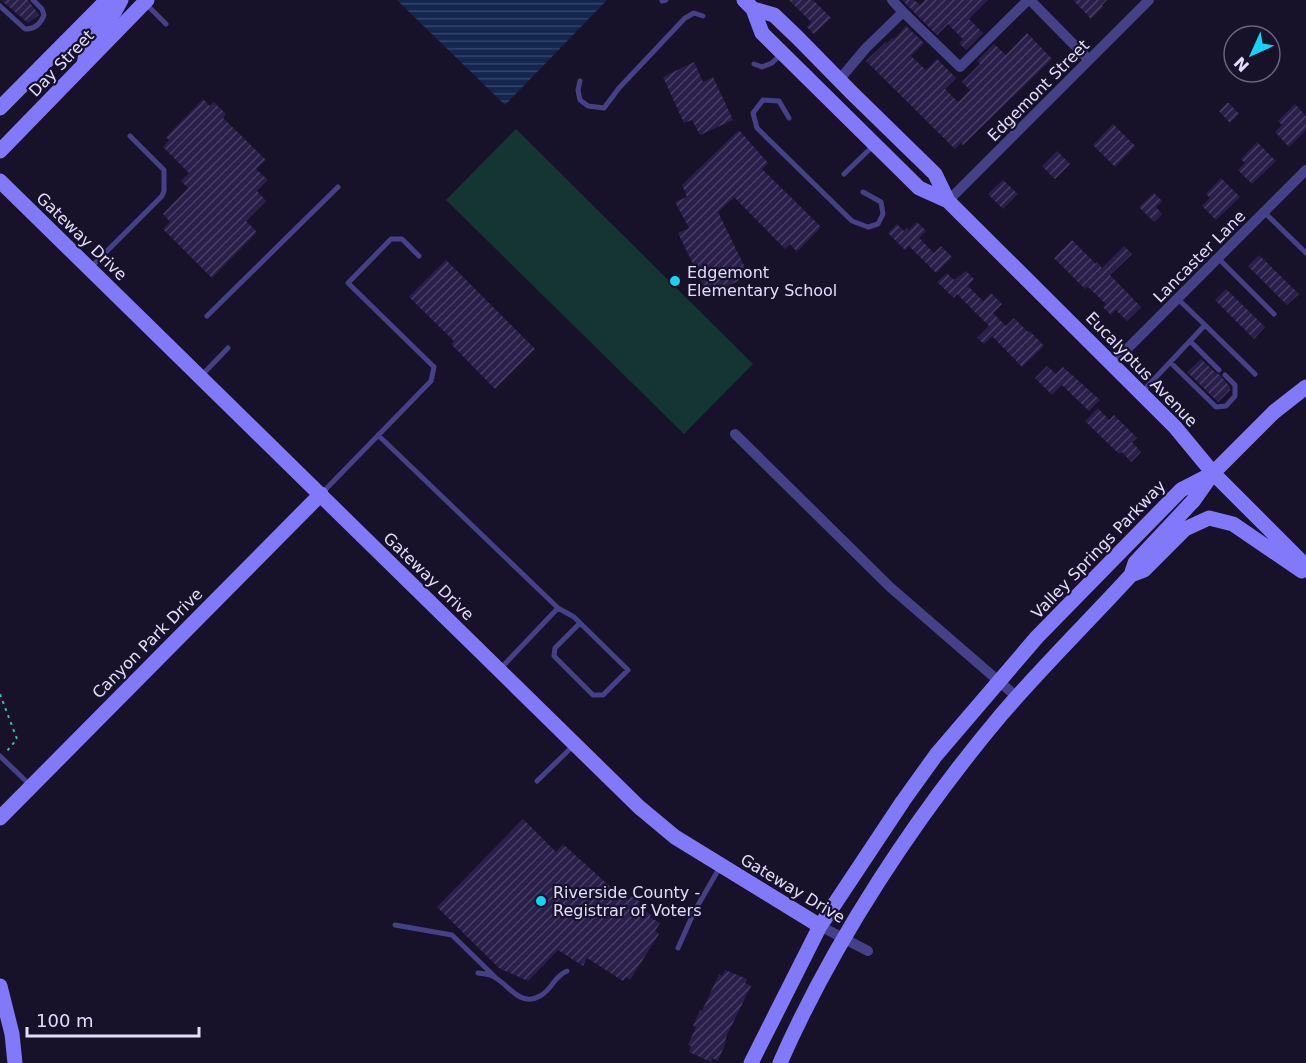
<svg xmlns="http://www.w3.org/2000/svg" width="1306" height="1063" font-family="'DejaVu Sans',sans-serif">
<defs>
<pattern id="water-rules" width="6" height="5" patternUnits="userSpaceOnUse" patternTransform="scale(1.5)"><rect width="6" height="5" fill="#12264e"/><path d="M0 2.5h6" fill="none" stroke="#344568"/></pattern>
<pattern id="building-hatch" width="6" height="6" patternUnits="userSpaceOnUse" patternTransform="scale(1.5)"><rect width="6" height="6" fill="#2a1f4a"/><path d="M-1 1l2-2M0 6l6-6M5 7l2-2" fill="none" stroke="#493f65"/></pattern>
</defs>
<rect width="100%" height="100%" fill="#17122a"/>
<path fill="#153434" d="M 516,129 L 753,364 L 684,434 L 446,200 Z"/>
<path fill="url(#water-rules)" d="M 397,0 L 607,0 L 505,105 Z"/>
<path fill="url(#building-hatch)" d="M 1,0 L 28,0 L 39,15 L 28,23 Z
M 789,0 L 813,0 L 831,18 L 814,34 L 807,27 L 811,22 Z
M 902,0 L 914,0 L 920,5 L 925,0 L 988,0 L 969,19 L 983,33 L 966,50 L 959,43 L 963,39 L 948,24 L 937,35 Z
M 1073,0 L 1107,0 L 1102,5 L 1103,7 L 1091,19 Z
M 906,26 L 924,43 L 911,56 L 926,70 L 937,59 L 956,78 L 945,89 L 958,102 L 970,90 L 962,82 L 980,64 L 977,61 L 994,44 L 1006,55 L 1027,33 L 1052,59 L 963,145 L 961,143 L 955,149 L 866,61 L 886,42 L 887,43 L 892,38 L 894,39 Z
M 694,62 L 703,82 L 713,77 L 733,120 L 700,135 L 692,120 L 684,123 L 663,77 Z
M 203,99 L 210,106 L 214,102 L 226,114 L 223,118 L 266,160 L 256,169 L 268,180 L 257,191 L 266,201 L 246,221 L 257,232 L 212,278 L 163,229 L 170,222 L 163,214 L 188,188 L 181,181 L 189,173 L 163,147 L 169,140 L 166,137 Z
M 1228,102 L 1239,114 L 1230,123 L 1219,111 Z
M 1295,104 L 1306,116 L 1306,130 L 1289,147 L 1275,132 L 1282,125 L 1278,121 Z
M 1113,124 L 1135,146 L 1115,167 L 1093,145 Z
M 739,130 L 768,163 L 762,169 L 821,227 L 797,252 L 790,244 L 785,249 L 734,197 L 718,212 L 749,276 L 708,295 L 678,233 L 689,228 L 675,202 L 687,197 L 682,185 Z
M 1257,142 L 1276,161 L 1252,184 L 1238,170 L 1245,163 L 1241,159 Z
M 1057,151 L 1070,164 L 1055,179 L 1042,166 Z
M 1221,178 L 1240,197 L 1216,220 L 1202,206 L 1210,198 L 1206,194 Z
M 1003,180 L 1018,194 L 1003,209 L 988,194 Z
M 1154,193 L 1162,201 L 1156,207 L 1162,214 L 1154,222 L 1139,207 Z
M 917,222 L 926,231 L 919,238 L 934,253 L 941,246 L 952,257 L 936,273 L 909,246 L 905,250 L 888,233 L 897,224 L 904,231 L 907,228 L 909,230 Z
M 1072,240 L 1096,264 L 1097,262 L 1102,268 L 1124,246 L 1132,254 L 1110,275 L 1141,307 L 1127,321 L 1116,310 L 1111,315 L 1103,307 L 1106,304 L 1088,287 L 1085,289 L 1054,258 Z
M 1259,255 L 1299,294 L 1287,305 L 1248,266 Z
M 446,260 L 535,349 L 495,389 L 451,344 L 454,341 L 409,297 Z
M 966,271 L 974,279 L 968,286 L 983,301 L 991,293 L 1002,304 L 993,313 L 1006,326 L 1014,318 L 1028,332 L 1030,331 L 1044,346 L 1022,367 L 992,336 L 984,344 L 977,338 L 989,326 L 957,294 L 954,298 L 937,282 L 947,273 L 954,280 Z
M 1226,289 L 1265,327 L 1254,339 L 1215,300 Z
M 1201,359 L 1216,373 L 1220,375 L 1230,387 L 1230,390 L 1218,402 L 1187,372 Z
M 1047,366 L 1056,374 L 1063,367 L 1100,400 L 1089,411 L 1062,385 L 1052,395 L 1035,378 Z
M 1098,408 L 1109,420 L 1114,415 L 1137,438 L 1132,442 L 1141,452 L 1131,462 L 1122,452 L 1119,454 L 1085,421 Z
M 523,819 L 556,852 L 563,844 L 615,891 L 617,890 L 629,900 L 631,896 L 636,899 L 640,902 L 638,906 L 651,915 L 650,917 L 660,923 L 655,931 L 659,934 L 630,980 L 626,977 L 623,981 L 587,958 L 583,966 L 558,950 L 528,981 L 499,968 L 437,907 Z
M 725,970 L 747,979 L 745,983 L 751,986 L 726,1037 L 725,1044 L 718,1061 L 712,1058 L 711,1062 L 689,1052 L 691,1046 L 688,1045 L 696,1027 L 693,1026 L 700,1010 L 702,1011 L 719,974 L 722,976 Z"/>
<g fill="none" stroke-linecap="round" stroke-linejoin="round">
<path stroke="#37b7b5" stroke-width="2" stroke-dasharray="3 4.5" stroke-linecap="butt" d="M 0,694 L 17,739 L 7,751"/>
<path stroke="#454087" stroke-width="5" d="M 662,1 L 666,0
M 146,4 L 166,24
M 0,6 L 25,29 C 35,29 41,23 44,15 L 42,9 L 33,0
M 754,64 L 762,67 L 772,63 L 780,55
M 580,81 L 578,90 L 580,100 L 588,106 L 604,108 L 619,88 L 685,18 L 694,13 L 703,16
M 789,118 L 779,101 L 763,100 L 753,113 L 757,128 L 852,221 L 868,227 L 878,224 L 883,214 L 881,202 L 863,192
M 844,174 L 874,145
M 1264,212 L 1306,253
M 1218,258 L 1274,314
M 91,267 L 162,196 L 164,191 L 164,170 L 130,136
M 1178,299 L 1205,325
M 207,316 L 338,187
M 1190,341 L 1219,370
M 1170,362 L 1216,407 L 1226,406 L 1235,396 L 1235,385 L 1225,375
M 202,375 L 228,348
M 1143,391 L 1205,325 L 1255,374
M 378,435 L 558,608 L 574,617 L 628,670 L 603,695 L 593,695 L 554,656 L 555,648 L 580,623
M 322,493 L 431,381 L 434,367 L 348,283 L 391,239 L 402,239 L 419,256
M 501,668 L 558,608
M 0,756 L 30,785
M 537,781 L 574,745
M 395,925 L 452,935 L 495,977
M 678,948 L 694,912 L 720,867
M 478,973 C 484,974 491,974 496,978 C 510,987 521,1007 540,996 C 552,990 554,976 567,971"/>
<path stroke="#454087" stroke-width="10" d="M 892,0 L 903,12
M 1030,0 L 1089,60
M 839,80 L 866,48 L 903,12 L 960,67 L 1028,0
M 948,201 L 1149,0
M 1113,363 L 1306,170
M 735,434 L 890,587 L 1017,697
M 820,926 L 868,951"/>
<path stroke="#8179f9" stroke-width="15" d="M 744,0 L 753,9 L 762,33 L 919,188 L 948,201 L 1175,427 L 1213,473 L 1306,566
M 753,9 L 774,15 L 798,38 L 852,93 L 935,174 L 948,201
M 84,65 L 88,42 L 115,11 L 121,0
M 0,108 L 107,0
M 0,151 L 147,0
M 0,181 L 639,807 L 675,837 L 820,926
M 1131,575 L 1144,570 L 1185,529 L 1209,518 L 1233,524 L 1302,571
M 0,818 L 321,494
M 0,986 L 12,1034 L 15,1063
M 751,1063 L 820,926 L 903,801 L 936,755 L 1037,637 L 1181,490 L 1210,475
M 780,1063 C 833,942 916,816 1001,715 C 1042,667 1088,622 1131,575 L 1135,563 L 1194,500 L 1213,473 L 1274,412 L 1306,387"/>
</g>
<g fill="#12d4f4" stroke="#17122a" stroke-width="2">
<circle cx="675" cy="281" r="6"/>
<circle cx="541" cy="901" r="6"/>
</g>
<g text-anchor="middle" stroke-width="4.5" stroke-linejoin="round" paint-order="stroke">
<g font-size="16" fill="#e2ddfd" stroke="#17122a">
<text transform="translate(61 63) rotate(-46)" y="6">Day Street</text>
<text transform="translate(1038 90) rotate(-45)" y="6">Edgemont Street</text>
<text transform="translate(82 236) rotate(44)" y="6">Gateway Drive</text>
<text transform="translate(1199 256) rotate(-45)" y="6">Lancaster Lane</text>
<text transform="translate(1142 369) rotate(46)" y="6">Eucalyptus Avenue</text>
<text transform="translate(1098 549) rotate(-46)" y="6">Valley Springs Parkway</text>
<text transform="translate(429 576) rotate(44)" y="6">Gateway Drive</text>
<text transform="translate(147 643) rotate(-45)" y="6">Canyon Park Drive</text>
<text transform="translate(793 888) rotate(31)" y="6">Gateway Drive</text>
</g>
<g font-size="16" fill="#e2ddfd" stroke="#17122a" text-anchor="start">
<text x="687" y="278">Edgemont<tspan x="687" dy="18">Elementary School</tspan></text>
<text x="553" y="898">Riverside County -<tspan x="553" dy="18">Registrar of Voters</tspan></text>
</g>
</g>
<g transform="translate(1252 54) rotate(225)"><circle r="28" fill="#17122a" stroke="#68637e" stroke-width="1.5"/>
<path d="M0-4.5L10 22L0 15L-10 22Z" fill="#12d4f4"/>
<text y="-9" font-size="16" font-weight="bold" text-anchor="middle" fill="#e2ddfd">N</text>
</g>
<path d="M27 1027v9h172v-9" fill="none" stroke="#e2ddfd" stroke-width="3"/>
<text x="36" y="1027" font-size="18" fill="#e2ddfd" stroke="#17122a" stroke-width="4.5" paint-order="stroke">100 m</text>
</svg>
